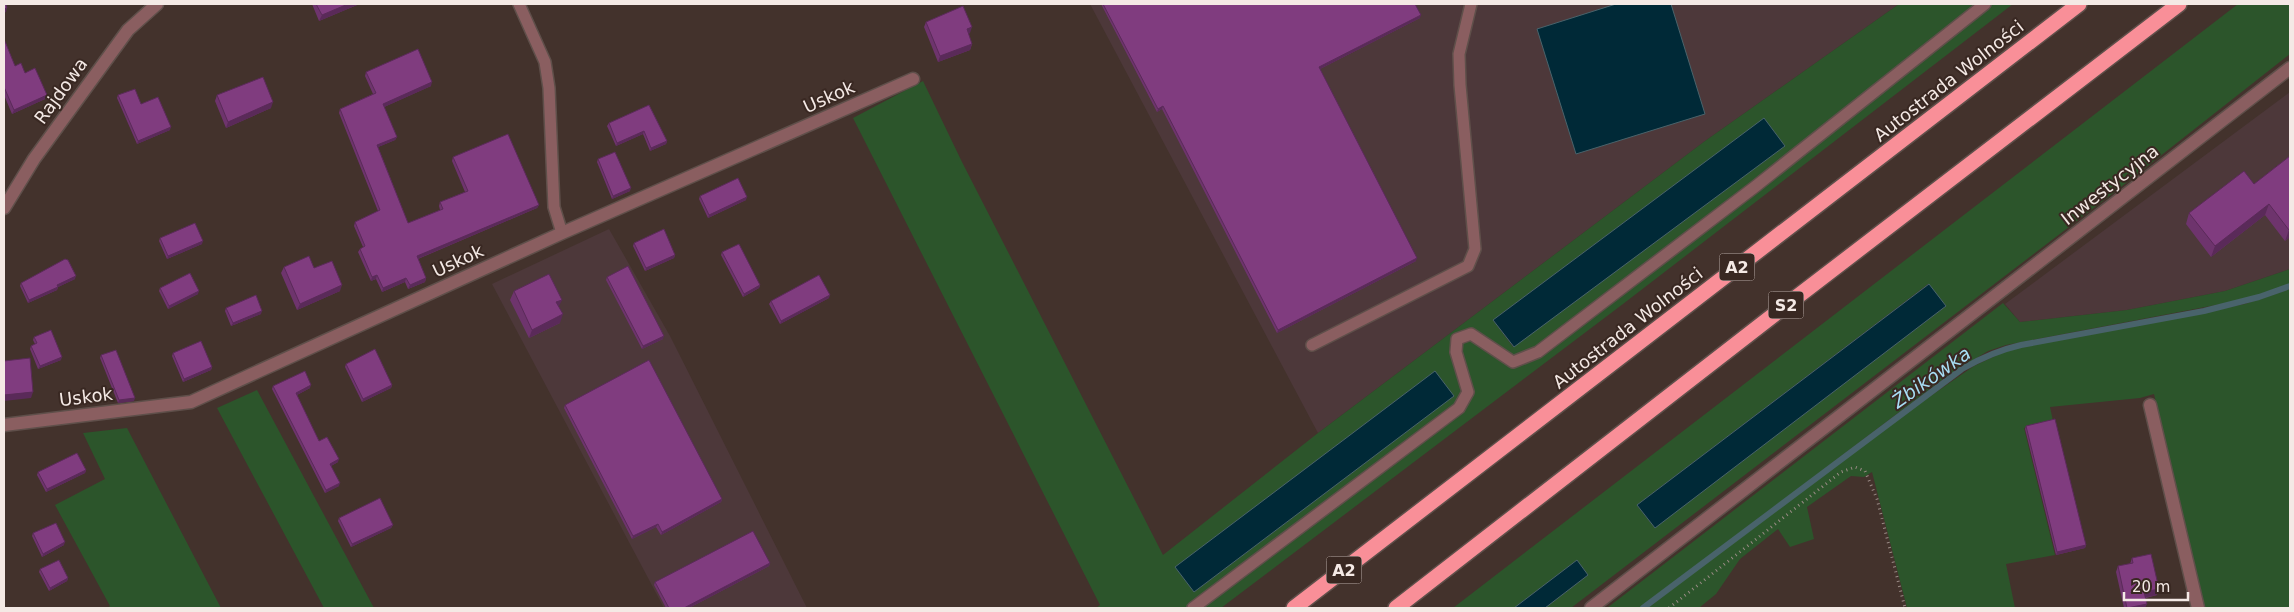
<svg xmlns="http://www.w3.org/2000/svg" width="2294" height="612" font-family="'DejaVu Sans',sans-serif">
<rect width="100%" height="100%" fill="#43322c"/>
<path fill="#4d383a" d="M 1090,4 L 1899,4 L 1705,141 L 1318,433 Z
M 2290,92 L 2290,269 L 2225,291 L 2127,310 L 2020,322 L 2005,304 Z
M 609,229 L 670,336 L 807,608 L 664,608 L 492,284 Z"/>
<path fill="#2c552b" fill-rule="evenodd" d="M 1899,4 L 2013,4 L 1623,304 L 1221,608 L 1096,608 L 1100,605 L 853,118 L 923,81 L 962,162 L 1163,555 L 1318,433 L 1705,141 ZM 1764,119 L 1784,145 L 1513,347 L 1493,320 ZM 1434,372 L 1453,396 L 1194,592 L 1176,567 Z
M 2238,4 L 2290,4 L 2290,54 L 2112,194 L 1571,608 L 1545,608 L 1588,575 L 1577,560 L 1514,608 L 1453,608 ZM 1928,284 L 1946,306 L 1654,527 L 1637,505 Z
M 2290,269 L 2290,284 L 2242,300 L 2006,345 L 1988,351 L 1947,376 L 1640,608 L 1607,608 L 2003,303 L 2020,322 L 2127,310 L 2225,291 Z
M 2290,289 L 2290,608 L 2205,608 L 2154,394 L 2140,398 L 2050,407 L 2053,421 L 2024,428 L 2055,555 L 2006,564 L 2015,608 L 1907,608 L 1872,472 L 1864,477 L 1851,476 L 1807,507 L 1814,539 L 1790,547 L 1778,529 L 1740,559 L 1716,594 L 1699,608 L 1648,608 L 1766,516 L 1909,411 L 1974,366 L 2010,349 L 2245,304 Z
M 257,390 L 374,608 L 324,608 L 217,408 Z
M 127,428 L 221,608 L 107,608 L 110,606 L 55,505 L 105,479 L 83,433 Z"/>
<path fill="#002937" stroke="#49636b" d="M 1616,4 L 1671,4 L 1705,114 L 1576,154 L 1537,29 Z
M 1764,118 L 1785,146 L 1514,347 L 1493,320 Z
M 1929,284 L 1946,306 L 1655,528 L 1637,505 Z
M 1435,371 L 1454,396 L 1194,592 L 1175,567 Z
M 1577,560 L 1588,575 L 1545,608 L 1514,608 Z"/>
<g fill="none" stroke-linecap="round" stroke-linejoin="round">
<path stroke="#49636b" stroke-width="6" d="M 1643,608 L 1962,369 C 1981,358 1999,350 2021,345 L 2204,311 L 2259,297 L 2290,286"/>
<g stroke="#5f4f4a" stroke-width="14">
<path id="service" d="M 519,4 L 545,62 L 549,88 L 554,207 L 562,233
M 1312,345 L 1468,266 L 1475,249 L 1460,85 L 1459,54 L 1471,4
M 1193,608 L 1459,408 L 1468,392 L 1456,352 L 1457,339 L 1471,334 L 1513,362 L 1538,352 L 1756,186 L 1985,4"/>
</g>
<g stroke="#5f4f4a" stroke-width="15">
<path id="minor" d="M 4,208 L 34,159 L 128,30 L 157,4
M 2150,405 L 2198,608
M 4,425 L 191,402 L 562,233 L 913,79
M 1591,608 L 2290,68"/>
</g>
<g stroke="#5f4f4a" stroke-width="18">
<path id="motorway" d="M 1294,608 L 2079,4
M 1396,608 L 1789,303 L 2179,4"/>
</g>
<path stroke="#9a8b86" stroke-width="3" stroke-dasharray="1 4" stroke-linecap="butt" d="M 1669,608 L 1841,472 L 1855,467 L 1865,471 L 1877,499 L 1905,608"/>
<use href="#service" stroke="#8a5e60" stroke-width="11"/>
<use href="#minor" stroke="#8a5e60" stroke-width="12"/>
<use href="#motorway" stroke="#f98f98" stroke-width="15"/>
</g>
<path fill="#6e346d" d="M 312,4 L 357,4 L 357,5 L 319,21 Z
M 1101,4 L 1415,4 L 1420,18 L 1320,69 L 1416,261 L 1277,333 L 1162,109 L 1157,112 Z
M 926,22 L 970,33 L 968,34 L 972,44 L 970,50 L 938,62 L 924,27 Z
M 4,39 L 15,66 L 25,73 L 45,99 L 12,114 L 4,95 Z
M 366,72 L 431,86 L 384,107 L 397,137 L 395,140 L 378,147 L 408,223 L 440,210 L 439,206 L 440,202 L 465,192 L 452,161 L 453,157 L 539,205 L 537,208 L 418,259 L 426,278 L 425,282 L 408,289 L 405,282 L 382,292 L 376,279 L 371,281 L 358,252 L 360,249 L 363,247 L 354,226 L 355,222 L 378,211 L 339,113 L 340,109 L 373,94 L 365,76 Z
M 118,95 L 141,104 L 170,130 L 137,144 L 117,98 Z
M 217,95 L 271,108 L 226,128 L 215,101 Z
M 649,105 L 667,141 L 666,144 L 650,151 L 643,134 L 616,146 L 607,126 L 609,123 Z
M 2290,156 L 2290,237 L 2285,241 L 2265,215 L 2211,257 L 2186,224 L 2189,213 L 2254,184 Z
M 598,159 L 630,191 L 612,199 L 597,162 Z
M 700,196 L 746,200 L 708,218 L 699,199 Z
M 160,238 L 202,244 L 167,259 L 159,241 Z
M 634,243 L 675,255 L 674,258 L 645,271 L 633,246 Z
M 722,252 L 760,285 L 759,288 L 743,297 L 721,255 Z
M 284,267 L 314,268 L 340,291 L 297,310 L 281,273 Z
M 607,277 L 663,339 L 642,349 L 606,280 Z
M 75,279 L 58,287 L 57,290 L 28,303 L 20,286 L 21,283 Z
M 160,288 L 198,294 L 168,309 L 159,291 Z
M 514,291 L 559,307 L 560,323 L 529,338 L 510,300 Z
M 829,298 L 780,324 L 769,304 L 771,301 Z
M 226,308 L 261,314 L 231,326 L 225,311 Z
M 34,337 L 61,360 L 38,369 L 30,349 L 31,346 L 35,344 L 33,340 Z
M 173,353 L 212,367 L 211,370 L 183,382 L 172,356 Z
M 101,355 L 134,401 L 118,403 L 100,358 Z
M 346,364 L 392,385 L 391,388 L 362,402 L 345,367 Z
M 273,386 L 310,388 L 297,395 L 319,441 L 338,462 L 331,466 L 339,486 L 325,493 L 272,389 Z
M 565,405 L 722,499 L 721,502 L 661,535 L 656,527 L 632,539 L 564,408 Z
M 2026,426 L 2086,545 L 2085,548 L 2056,555 L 2025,429 Z
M 86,470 L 85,473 L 46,492 L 37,475 L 38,472 Z
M 339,518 L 393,525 L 391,528 L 351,547 L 338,521 Z
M 33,533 L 64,545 L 42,557 L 32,536 Z
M 2132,558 L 2157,595 L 2146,598 L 2145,608 L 2124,608 L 2116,572 L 2118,566 L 2130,564 Z
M 770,563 L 769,566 L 689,608 L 666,608 L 654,585 L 655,582 Z
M 40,569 L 68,578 L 67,581 L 49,591 L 39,572 Z"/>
<path fill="#5a2a59" d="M 348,4 L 357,4 L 357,5 L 319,21 L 322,15 Z
M 7,8 L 6,12 L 4,13 L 4,9 Z
M 1421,15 L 1420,18 L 1318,70 L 1319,67 Z
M 972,27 L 970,33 L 964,35 L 967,29 Z
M 972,44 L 970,50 L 938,62 L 940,56 Z
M 432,82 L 431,86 L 382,108 L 383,104 Z
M 47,95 L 45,99 L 12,114 L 14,110 Z
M 273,102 L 271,108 L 226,128 L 228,122 Z
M 1163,106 L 1162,109 L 1157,112 L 1158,109 Z
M 171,127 L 170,130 L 137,144 L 138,141 Z
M 644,131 L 643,134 L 616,146 L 617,143 Z
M 397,137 L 395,140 L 376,148 L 377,145 Z
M 667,141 L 666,144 L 650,151 L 651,148 Z
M 631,188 L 630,191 L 612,199 L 613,196 Z
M 747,197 L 746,200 L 708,218 L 709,215 Z
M 2269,204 L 2265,215 L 2211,257 L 2215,246 Z
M 539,205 L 537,208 L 415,260 L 417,256 Z
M 2290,229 L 2290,237 L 2285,241 L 2289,230 Z
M 203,241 L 202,244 L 167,259 L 168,256 Z
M 675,255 L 674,258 L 645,271 L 646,268 Z
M 1417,258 L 1416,261 L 1277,333 L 1278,330 Z
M 377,275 L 376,279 L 371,281 L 372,277 Z
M 76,276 L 75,279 L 56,288 L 57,285 Z
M 406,278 L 405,282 L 382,292 L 383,288 Z
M 426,278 L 425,282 L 408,289 L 410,285 Z
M 342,285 L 340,291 L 297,310 L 300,304 Z
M 760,285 L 759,288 L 743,297 L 744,294 Z
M 58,287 L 57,290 L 28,303 L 29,300 Z
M 199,291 L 198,294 L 168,309 L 169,306 Z
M 830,295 L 829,298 L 780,324 L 781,321 Z
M 562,300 L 558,308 L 556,302 Z
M 262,311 L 261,314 L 231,326 L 233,323 Z
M 563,314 L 560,323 L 529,338 L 532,330 Z
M 664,336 L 663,339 L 642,349 L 643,346 Z
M 62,357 L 61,360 L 38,369 L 40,366 Z
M 212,367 L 211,370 L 183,382 L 184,379 Z
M 311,385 L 310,388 L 295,396 L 296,393 Z
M 392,385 L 391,388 L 362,402 L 363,399 Z
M 33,392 L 31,398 L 4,401 L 4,395 Z
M 135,398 L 134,401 L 118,403 L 119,400 Z
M 339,459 L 338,462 L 329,467 L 330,464 Z
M 86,470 L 85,473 L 46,492 L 47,489 Z
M 340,483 L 339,486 L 325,493 L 326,490 Z
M 722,499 L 721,502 L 661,535 L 662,532 Z
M 658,524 L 656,527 L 632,539 L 633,536 Z
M 393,525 L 391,528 L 351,547 L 352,544 Z
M 65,542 L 64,545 L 42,557 L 43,554 Z
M 2086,545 L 2085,548 L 2056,555 L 2057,552 Z
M 770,563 L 769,566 L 689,608 L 684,608 Z
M 68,578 L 67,581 L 49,591 L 50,588 Z
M 2159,589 L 2157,595 L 2142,598 L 2144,592 Z
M 2147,604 L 2145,608 L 2127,608 Z"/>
<path fill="#803c7f" stroke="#5a2a59" d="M 4,4 L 6,4 L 7,8 L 4,9 Z
M 316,4 L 348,4 L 322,15 Z
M 1103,4 L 1415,4 L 1421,15 L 1319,67 L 1417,258 L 1278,330 L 1163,106 L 1158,109 Z
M 963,6 L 972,27 L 967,29 L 972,44 L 940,56 L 926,22 Z
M 4,39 L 15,66 L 21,63 L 25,73 L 35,68 L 47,95 L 14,110 L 4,87 Z
M 418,49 L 432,82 L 383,104 L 397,137 L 377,145 L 408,223 L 443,209 L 440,202 L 468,191 L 453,157 L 508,134 L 539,205 L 417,256 L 426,278 L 410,285 L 406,278 L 383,288 L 377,275 L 372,277 L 360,249 L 365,246 L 355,222 L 380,210 L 340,109 L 376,93 L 366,72 Z
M 263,77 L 273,102 L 228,122 L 217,95 Z
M 135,89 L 141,104 L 158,97 L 171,127 L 138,141 L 118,95 Z
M 649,105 L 667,141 L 651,148 L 644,131 L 617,143 L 609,123 Z
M 615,152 L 631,188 L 613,196 L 598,159 Z
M 2290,156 L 2290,229 L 2289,230 L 2269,204 L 2215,246 L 2189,213 L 2244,171 L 2254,184 Z
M 738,178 L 747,197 L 709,215 L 700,196 Z
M 195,223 L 203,241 L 168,256 L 160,238 Z
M 664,229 L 675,255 L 646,268 L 634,243 Z
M 739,244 L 760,285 L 744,294 L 722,252 Z
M 309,256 L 314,268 L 332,261 L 342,285 L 300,304 L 284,267 Z
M 65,259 L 68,260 L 76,276 L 57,285 L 58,287 L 29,300 L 21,283 Z
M 628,266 L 664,336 L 643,346 L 607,277 Z
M 190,273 L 199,291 L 169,306 L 160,288 Z
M 549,274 L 562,300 L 556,302 L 563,314 L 532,330 L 514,291 Z
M 819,275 L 830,295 L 781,321 L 771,301 Z
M 256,295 L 262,311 L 233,323 L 226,308 Z
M 51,330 L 62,357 L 40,366 L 31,346 L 37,343 L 34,337 Z
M 201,341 L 212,367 L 184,379 L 173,353 Z
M 375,349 L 392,385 L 363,399 L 346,364 Z
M 116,350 L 135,398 L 119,400 L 101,355 Z
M 30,358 L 33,392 L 4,395 L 4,361 Z
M 649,360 L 722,499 L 662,532 L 658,524 L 633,536 L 565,405 Z
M 305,371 L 311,385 L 296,393 L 319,441 L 327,437 L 339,459 L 330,464 L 340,483 L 326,490 L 273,386 Z
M 2055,419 L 2086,545 L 2057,552 L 2026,426 Z
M 77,453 L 86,470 L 47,489 L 38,472 Z
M 380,498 L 393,525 L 352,544 L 339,518 Z
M 56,523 L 65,542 L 43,554 L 33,533 Z
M 753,531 L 770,563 L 684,608 L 669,608 L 655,582 Z
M 2151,554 L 2159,589 L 2144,592 L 2147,604 L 2127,608 L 2118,566 L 2133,563 L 2132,558 Z
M 59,560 L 68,578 L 50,588 L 40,569 Z"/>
<g text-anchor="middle" stroke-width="4" stroke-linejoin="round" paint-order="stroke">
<g fill="#392822" stroke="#bcafaa" stroke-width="1">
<rect x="1719.5" y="253.5" width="35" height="27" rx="4"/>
<rect x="1768.5" y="291.5" width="35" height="27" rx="4"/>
<rect x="1326.5" y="556.5" width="35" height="27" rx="4"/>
</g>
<g font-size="16" font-weight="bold" fill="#f4e9e5">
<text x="1737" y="273">A2</text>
<text x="1786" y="311">S2</text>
<text x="1344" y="576">A2</text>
</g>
<g font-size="18" fill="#f4e9e5" stroke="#392822">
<text transform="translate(1949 81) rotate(-38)" y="6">Autostrada Wolności</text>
<text transform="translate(61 91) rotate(-54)" y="6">Rajdowa</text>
<text transform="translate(829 97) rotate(-24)" y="6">Uskok</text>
<text transform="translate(2110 185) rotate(-38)" y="6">Inwestycyjna</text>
<text transform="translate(458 261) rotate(-25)" y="6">Uskok</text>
<text transform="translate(1628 328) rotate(-38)" y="6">Autostrada Wolności</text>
<text transform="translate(86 397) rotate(-7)" y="6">Uskok</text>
</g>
<g font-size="19" font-style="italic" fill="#a7ddf3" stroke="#392822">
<text transform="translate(1931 377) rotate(-35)" y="7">Żbikówka</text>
</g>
</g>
<rect width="2294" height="612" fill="none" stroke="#f4e9e5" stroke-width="10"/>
<path d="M2124 592v8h64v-8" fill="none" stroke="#f4e9e5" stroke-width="2.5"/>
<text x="2132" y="592" font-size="15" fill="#f4e9e5" stroke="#392822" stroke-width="4" paint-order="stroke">20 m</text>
</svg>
